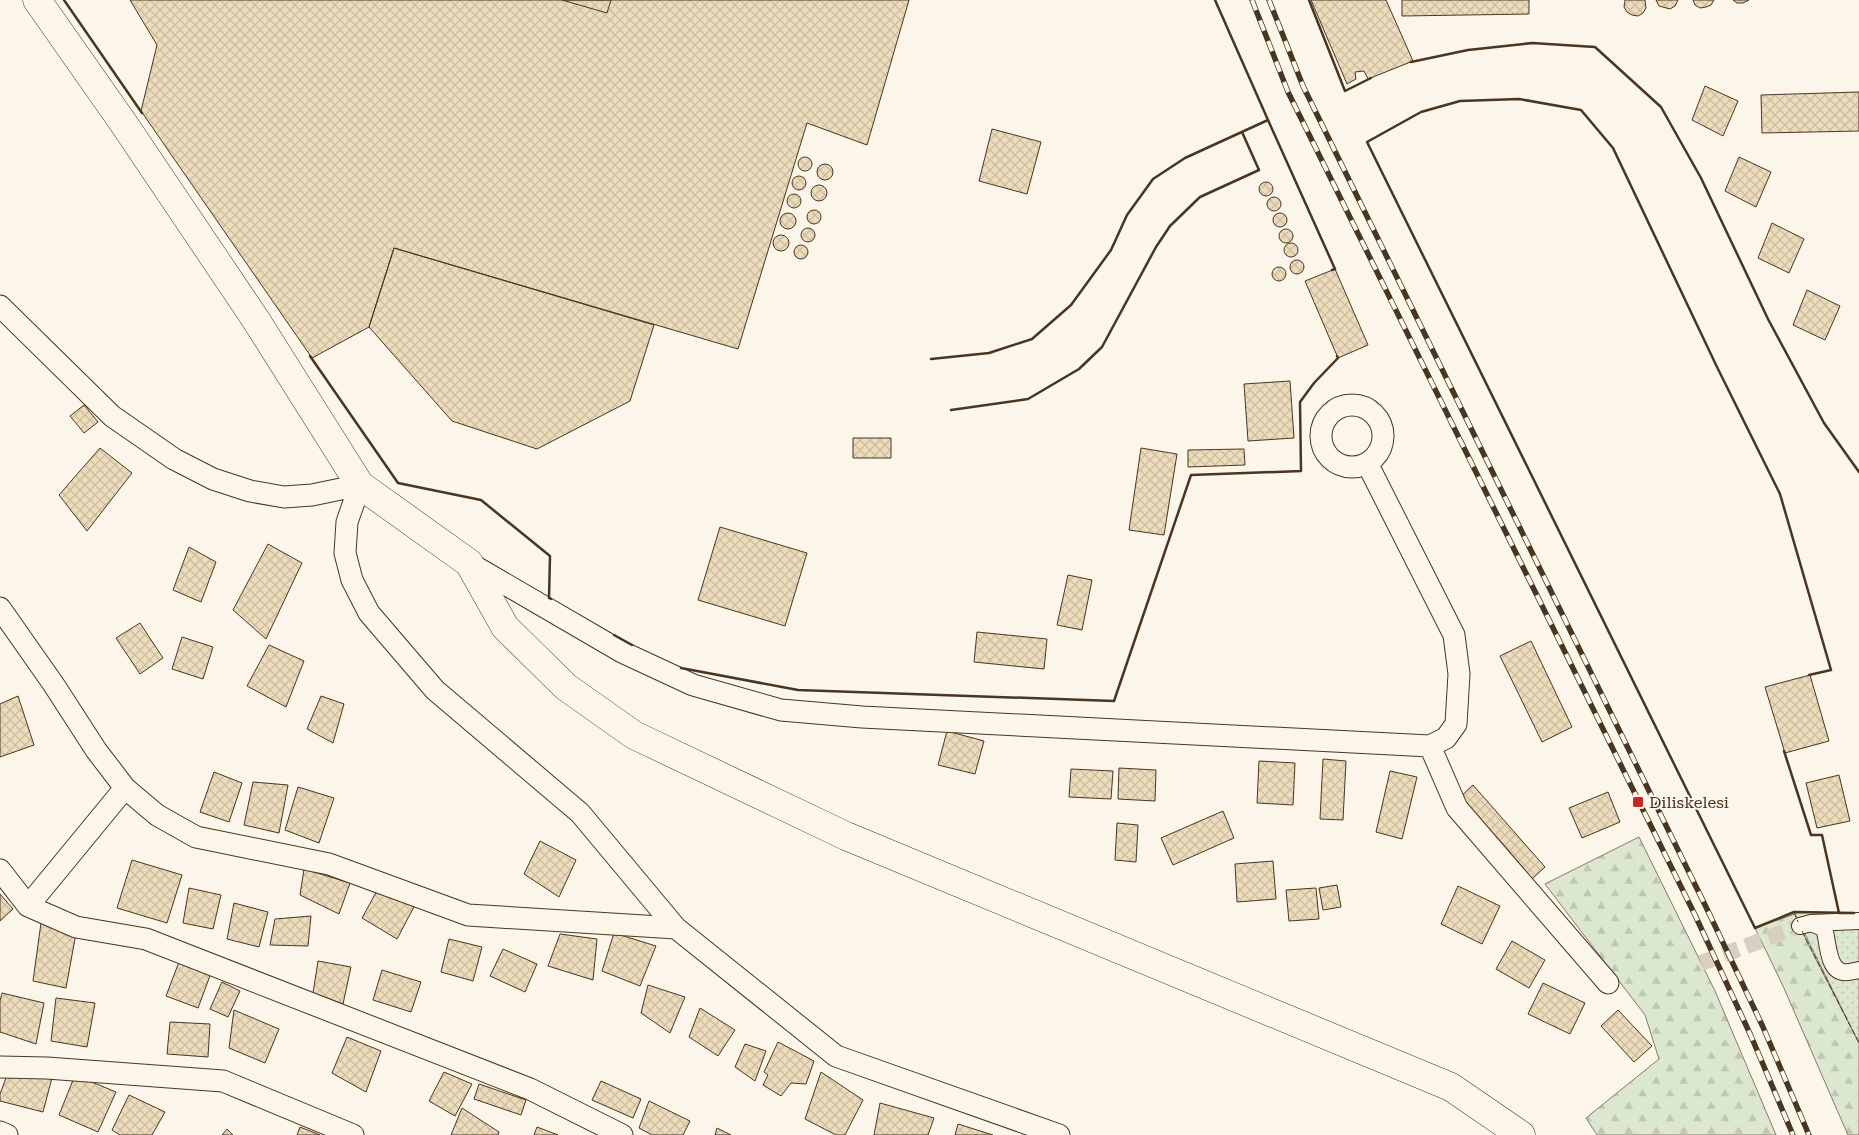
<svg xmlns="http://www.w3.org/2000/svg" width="1859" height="1135" font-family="'Roboto Serif',serif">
<defs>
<pattern id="forest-firs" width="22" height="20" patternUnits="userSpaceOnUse" patternTransform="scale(1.25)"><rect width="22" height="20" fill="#dce7d0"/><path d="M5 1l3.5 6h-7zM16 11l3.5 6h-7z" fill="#bec7b2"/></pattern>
<pattern id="park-dots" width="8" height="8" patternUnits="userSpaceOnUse" patternTransform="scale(1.25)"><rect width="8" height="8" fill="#dce7d0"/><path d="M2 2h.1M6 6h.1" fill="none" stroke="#bec7b2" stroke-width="1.8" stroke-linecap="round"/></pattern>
<pattern id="building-cross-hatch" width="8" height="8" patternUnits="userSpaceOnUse" patternTransform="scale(1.25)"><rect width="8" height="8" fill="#ecdcbc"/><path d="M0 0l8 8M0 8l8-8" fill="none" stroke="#ccbda1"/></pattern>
</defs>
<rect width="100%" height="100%" fill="#fbf6e9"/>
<path fill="url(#forest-firs)" stroke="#887966" d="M 1639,837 L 1715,991 L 1776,1135 L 1597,1135 L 1586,1118 L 1659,1059 L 1645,1015 L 1545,884 Z
M 1795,914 L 1807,942 L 1859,1043 L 1859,1135 L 1848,1135 L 1783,986 L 1755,928 Z"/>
<path fill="url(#park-dots)" stroke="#887966" d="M 1794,912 L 1859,913 L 1859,1043 Z"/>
<path fill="url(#building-cross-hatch)" stroke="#4a3520" d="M 130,0 L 909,0 L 867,145 L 807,123 L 738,349 L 394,248 L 369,327 L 312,358 L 141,111 L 157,45 Z
M 562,0 L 611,0 L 607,13 Z
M 1311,0 L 1386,0 L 1413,61 L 1368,79 L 1364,71 L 1355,72 L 1356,79 L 1347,84 Z
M 1402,0 L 1529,0 L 1529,14 L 1402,16 Z
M 1625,0 L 1645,0 L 1646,8 L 1643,13 L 1638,16 L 1632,15 L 1627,12 L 1624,7 Z
M 1656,0 L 1678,0 L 1675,6 L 1670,9 L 1659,6 Z
M 1693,0 L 1714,0 L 1711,5 L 1706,7 L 1700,8 L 1695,5 Z
M 1733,0 L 1749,0 L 1743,3 L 1737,3 Z
M 1705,86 L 1738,101 L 1723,136 L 1692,120 Z
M 1859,92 L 1859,131 L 1762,133 L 1761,95 Z
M 992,129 L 1041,142 L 1027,194 L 979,181 Z
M798 164a7 7 0 1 1 14 0a7 7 0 1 1-14 0Z
M 1739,157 L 1771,172 L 1756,207 L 1725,191 Z
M817 172a8 8 0 1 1 16 0a8 8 0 1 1-16 0Z
M792 183a7 7 0 1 1 14 0a7 7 0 1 1-14 0Z
M1259 189a7 7 0 1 1 14 0a7 7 0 1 1-14 0Z
M811 193a8 8 0 1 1 16 0a8 8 0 1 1-16 0Z
M787 201a7 7 0 1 1 14 0a7 7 0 1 1-14 0Z
M1267 204a7 7 0 1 1 14 0a7 7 0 1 1-14 0Z
M807 217a7 7 0 1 1 14 0a7 7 0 1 1-14 0Z
M780 221a8 8 0 1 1 16 0a8 8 0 1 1-16 0Z
M1273 220a7 7 0 1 1 14 0a7 7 0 1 1-14 0Z
M 1772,223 L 1804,239 L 1789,273 L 1758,258 Z
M801 235a7 7 0 1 1 14 0a7 7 0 1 1-14 0Z
M1279 236a7 7 0 1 1 14 0a7 7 0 1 1-14 0Z
M773 243a8 8 0 1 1 16 0a8 8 0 1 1-16 0Z
M1284 250a7 7 0 1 1 14 0a7 7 0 1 1-14 0Z
M794 252a7 7 0 1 1 14 0a7 7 0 1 1-14 0Z
M 394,248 L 654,325 L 630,401 L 537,449 L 452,421 L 369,327 Z
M1290 267a7 7 0 1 1 14 0a7 7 0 1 1-14 0Z
M1272 274a7 7 0 1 1 14 0a7 7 0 1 1-14 0Z
M 1335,269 L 1368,345 L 1338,358 L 1305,281 Z
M 1807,290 L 1840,306 L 1825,340 L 1793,325 Z
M 1290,381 L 1294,438 L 1248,441 L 1244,384 Z
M 84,405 L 98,422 L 84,433 L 70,416 Z
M 853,438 L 891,438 L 891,458 L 853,458 Z
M 100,448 L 132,473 L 87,531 L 59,495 Z
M 1141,448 L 1177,454 L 1164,535 L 1129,530 Z
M 1244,449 L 1245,465 L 1188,467 L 1188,450 Z
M 720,527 L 807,553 L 785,626 L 698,600 Z
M 268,544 L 302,563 L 266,639 L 233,610 Z
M 189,547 L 216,562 L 201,602 L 173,590 Z
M 1068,575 L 1092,580 L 1082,630 L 1057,625 Z
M 140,623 L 163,658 L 140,674 L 116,638 Z
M 977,632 L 1047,639 L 1044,669 L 974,662 Z
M 182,637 L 213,647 L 203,679 L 172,669 Z
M 1531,641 L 1572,727 L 1542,742 L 1500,656 Z
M 269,645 L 304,661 L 286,707 L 247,686 Z
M 1810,675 L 1829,741 L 1785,753 L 1765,687 Z
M 18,696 L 34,745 L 0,757 L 0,704 Z
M 321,696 L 344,704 L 333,743 L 307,729 Z
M 947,731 L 984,741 L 975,774 L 938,765 Z
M 1323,759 L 1346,761 L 1343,820 L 1320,819 Z
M 1259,761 L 1295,763 L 1293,805 L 1257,803 Z
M 1119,768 L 1156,770 L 1155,801 L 1118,799 Z
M 1071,769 L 1113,771 L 1111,799 L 1069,797 Z
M 1390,771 L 1417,777 L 1402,839 L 1376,832 Z
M 214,772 L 242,783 L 229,822 L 200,812 Z
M 1839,775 L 1850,821 L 1817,828 L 1806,783 Z
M 253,782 L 288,785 L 279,833 L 244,825 Z
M 1473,785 L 1545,867 L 1532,879 L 1460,797 Z
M 298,787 L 334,798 L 319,843 L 285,830 Z
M 1608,792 L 1620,822 L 1582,838 L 1569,808 Z
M 1223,811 L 1234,838 L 1173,865 L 1161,838 Z
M 1117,823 L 1138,825 L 1136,862 L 1115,860 Z
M 540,841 L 576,860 L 559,897 L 524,874 Z
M 132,860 L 182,875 L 167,923 L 117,908 Z
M 1273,861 L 1276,899 L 1237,902 L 1235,864 Z
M 304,869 L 350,883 L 339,914 L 300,895 Z
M 1337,885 L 1341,907 L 1323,910 L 1319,888 Z
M 1458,886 L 1500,906 L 1482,944 L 1441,924 Z
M 379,887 L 416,903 L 397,939 L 362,918 Z
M 189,888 L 221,895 L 213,929 L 183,923 Z
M 1316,888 L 1319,919 L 1289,921 L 1286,890 Z
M 0,894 L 13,909 L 0,921 Z
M 234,903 L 268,912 L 259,947 L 227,939 Z
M 311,916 L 308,946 L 270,945 L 275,919 Z
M 41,923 L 76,933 L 66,988 L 33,981 Z
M 614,933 L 656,946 L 640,986 L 602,971 Z
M 560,934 L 597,939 L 593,980 L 548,966 Z
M 449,939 L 482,947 L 473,981 L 441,972 Z
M 1512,941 L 1545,960 L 1529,988 L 1496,969 Z
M 503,949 L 537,964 L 525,992 L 490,976 Z
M 318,961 L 351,967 L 343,1004 L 313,993 Z
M 179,962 L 211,973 L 198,1008 L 166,996 Z
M 382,970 L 421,982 L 411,1012 L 373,1000 Z
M 222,982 L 240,991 L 228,1017 L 210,1009 Z
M 1543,983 L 1585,1003 L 1570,1034 L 1528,1014 Z
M 648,985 L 685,997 L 670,1033 L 641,1013 Z
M 2,993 L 44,1003 L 36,1044 L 0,1032 L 0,1001 Z
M 56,998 L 95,1003 L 87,1047 L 51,1041 Z
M 700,1008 L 735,1030 L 718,1056 L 689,1037 Z
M 234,1010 L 279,1029 L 265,1063 L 229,1048 Z
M 1618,1010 L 1652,1046 L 1634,1062 L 1601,1026 Z
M 170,1022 L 210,1024 L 208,1057 L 167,1054 Z
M 347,1037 L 381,1051 L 366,1092 L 332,1073 Z
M 778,1042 L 814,1061 L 806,1084 L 791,1083 L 781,1096 L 763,1085 L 768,1075 L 764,1072 Z
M 745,1044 L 766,1051 L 755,1081 L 735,1067 Z
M 9,1070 L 53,1074 L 43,1112 L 0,1101 L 0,1094 Z
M 444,1072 L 472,1084 L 455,1116 L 429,1101 Z
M 821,1072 L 863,1100 L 845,1135 L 836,1135 L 805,1119 Z
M 75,1075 L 116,1092 L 98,1132 L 59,1115 Z
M 601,1081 L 641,1099 L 633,1118 L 592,1100 Z
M 479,1084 L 526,1100 L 521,1115 L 474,1099 Z
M 129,1095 L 165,1112 L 152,1135 L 120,1135 L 112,1130 Z
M 649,1101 L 690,1121 L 683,1135 L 652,1135 L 639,1128 Z
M 880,1103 L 934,1118 L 928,1135 L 874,1135 Z
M 462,1108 L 499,1132 L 498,1135 L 451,1135 Z
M 958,1124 L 993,1135 L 955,1135 Z
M 300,1127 L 320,1135 L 297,1135 Z
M 537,1127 L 558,1135 L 534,1135 Z
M 717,1128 L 731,1135 L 715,1135 Z
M 227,1129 L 233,1135 L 222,1135 Z"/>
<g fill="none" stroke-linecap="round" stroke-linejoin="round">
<path stroke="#d8cfc1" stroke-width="16" stroke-dasharray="16 8" stroke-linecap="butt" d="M 1701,963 L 1800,926"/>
<g stroke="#4a3520" stroke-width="18">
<path id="pedestrian" d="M 1811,923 L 1859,921
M 1800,926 L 1811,923 L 1823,928 L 1825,932 C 1828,943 1828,970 1843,972 C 1848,973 1854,971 1859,970"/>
</g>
<g stroke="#4a3520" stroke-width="23">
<path id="minor" d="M 0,306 L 112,416 L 174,459 L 213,479 L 250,491 L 284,497 L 312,495 L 360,485
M1321 436a31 31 0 1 1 62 0a31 31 0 1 1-62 0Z
M 360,485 L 347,522 L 345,553 L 352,580 L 369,613 L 435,690 L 580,813 L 676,928 L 836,1056 L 1059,1135
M 469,563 L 622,652 L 693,685 L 781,710 L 862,717 L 1430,746 L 1446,738 L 1456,724 L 1459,674 L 1454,635 L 1367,463
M 0,608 L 54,685 L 96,750 L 125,788 L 157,815 L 196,837 L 329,864 L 468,915 L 676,928
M 1430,746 L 1457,808 L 1608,983
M 0,870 L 28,906 L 76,927 L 146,939 L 530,1089 L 622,1135
M 28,906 L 125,788
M 0,1067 L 47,1068 L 223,1081 L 353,1135
M 0,1132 L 7,1135"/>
</g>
<g stroke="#4a3520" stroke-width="29">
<path id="secondary" d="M 37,0 L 124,124 L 256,320 L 360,485 L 469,563 L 505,627 L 566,687 L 634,735 L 846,836 L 1451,1087 L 1521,1135"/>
</g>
<use href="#pedestrian" stroke="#fbf6e9" stroke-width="16"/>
<use href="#minor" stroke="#fbf6e9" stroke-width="21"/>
<use href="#secondary" stroke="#fbf6e9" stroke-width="28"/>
<g stroke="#4a3520" stroke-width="5.5">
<path id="rail" d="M 1252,0 L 1288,92 L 1695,915 L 1751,1036 L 1793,1135
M 1269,0 L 1303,86 L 1707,909 L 1763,1027 L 1809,1135"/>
</g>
<use href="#rail" stroke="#fbf6e9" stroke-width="4" stroke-dasharray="11" stroke-linecap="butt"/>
<path stroke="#4a3520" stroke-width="1" stroke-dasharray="6 2.5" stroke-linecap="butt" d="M 1794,912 L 1798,922
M 1802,931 L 1859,1043"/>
<path stroke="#4a3520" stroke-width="2.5" d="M 64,0 L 142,113
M 1215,0 L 1268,120
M 1309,0 L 1345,91 L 1371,78
M 1411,62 L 1468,50 L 1532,43 L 1595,47 L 1661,107 L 1701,178 L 1768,319 L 1824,423 L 1859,472
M 310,356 L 398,483 L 481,500 L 550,556 L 549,598 L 551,599
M 931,359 L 989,353 L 1032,339 L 1071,305 L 1111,250 L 1127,215 L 1153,179 L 1185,158 L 1268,120 L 1335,269 L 1332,270
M 951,410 L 1028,399 L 1079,369 L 1102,347 L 1156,247 L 1170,226 L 1200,197 L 1259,170 L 1242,132
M 614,635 L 632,645
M 681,668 L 798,690 L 1114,701 L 1191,475 L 1301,471 L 1300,402 L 1314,383 L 1338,358 L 1337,356
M 1809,675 L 1831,670 L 1780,494 L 1717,367 L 1613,148 L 1581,110 L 1519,99 L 1460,101 L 1421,112 L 1367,142 L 1755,928 L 1794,912 L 1854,913
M 1784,751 L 1811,835 L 1822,835 L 1839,913"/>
</g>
<rect fill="#c62828" stroke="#fbf6e9" stroke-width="2" x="1632" y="796" width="12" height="12" rx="2.5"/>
<g text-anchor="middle" stroke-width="4" stroke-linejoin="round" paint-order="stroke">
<g font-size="16" fill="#4a3520" stroke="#fbf6e9" text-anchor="start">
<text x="1649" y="808">Diliskelesi</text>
</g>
</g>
</svg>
